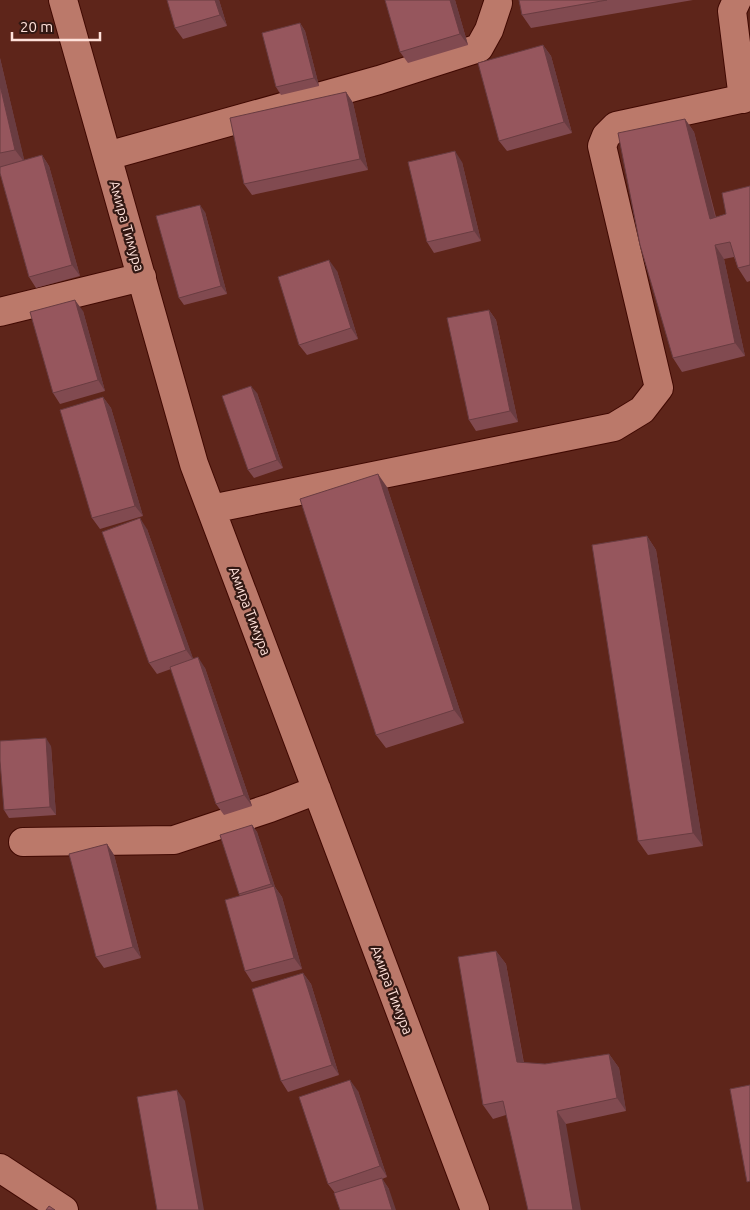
<svg xmlns="http://www.w3.org/2000/svg" width="750" height="1210" font-family="Ubuntu,sans-serif">
<rect width="100%" height="100%" fill="#5e251a"/>
<g fill="none" stroke-linecap="round" stroke-linejoin="round">
<g stroke="#400902" stroke-width="30">
<path id="minor" d="M 63,0 L 194,464 L 475,1210
M 737,0 L 732,11 L 743,99
M 107,156 L 379,80 L 479,48 L 489,30 L 498,3
M 0,312 L 142,277
M 211,509 L 614,427 L 642,410 L 659,388 L 602,146 L 606,136 L 616,126 L 750,97
M 23,842 L 174,840 L 270,808 L 317,790
M 0,1168 L 64,1210"/>
</g>
<use href="#minor" stroke="#bb796a" stroke-width="28"/>
</g>
<path fill="#814a50" d="M 219,0 L 227,26 L 183,39 L 175,28 Z
M 385,0 L 455,0 L 468,45 L 408,63 L 400,52 Z
M 519,0 L 693,0 L 531,28 L 522,15 Z
M 300,23 L 305,31 L 319,86 L 281,95 L 276,87 Z
M 543,45 L 551,56 L 572,133 L 507,151 L 499,141 Z
M 0,58 L 24,160 L 42,155 L 49,166 L 80,276 L 36,288 L 29,277 L 0,173 Z
M 346,92 L 353,103 L 368,170 L 252,195 L 244,184 Z
M 685,119 L 694,132 L 716,217 L 726,214 L 750,186 L 750,281 L 747,282 L 738,268 L 734,257 L 724,259 L 745,356 L 682,372 L 673,358 Z
M 462,162 L 481,241 L 434,253 L 427,242 Z
M 205,212 L 227,294 L 184,305 L 179,298 Z
M 337,271 L 358,339 L 307,355 L 299,345 Z
M 489,310 L 496,320 L 518,422 L 476,431 L 469,420 Z
M 83,311 L 105,391 L 60,404 L 53,393 Z
M 257,393 L 283,468 L 254,478 L 248,470 Z
M 103,397 L 111,408 L 143,516 L 100,529 L 92,518 Z
M 387,487 L 464,723 L 386,748 L 376,735 Z
M 147,529 L 193,659 L 205,668 L 252,806 L 224,815 L 216,804 L 171,669 L 157,674 L 149,663 Z
M 647,536 L 656,550 L 703,846 L 648,855 L 638,841 Z
M 51,746 L 56,815 L 9,818 L 4,810 Z
M 252,825 L 257,832 L 275,887 L 282,897 L 302,969 L 252,982 L 245,971 L 240,896 L 239,894 Z
M 107,844 L 114,855 L 141,958 L 104,968 L 96,957 Z
M 496,951 L 506,964 L 524,1063 L 545,1064 L 609,1054 L 619,1068 L 626,1111 L 566,1124 L 506,1115 L 493,1119 L 483,1105 Z
M 303,973 L 311,984 L 339,1075 L 288,1092 L 281,1081 Z
M 358,1091 L 387,1177 L 382,1179 L 389,1189 L 335,1193 L 328,1184 Z"/>
<path fill="#693c41" d="M 215,0 L 219,0 L 227,26 L 220,15 Z
M 450,0 L 455,0 L 468,45 L 460,34 Z
M 300,23 L 305,31 L 319,86 L 314,78 Z
M 543,45 L 551,56 L 572,133 L 564,122 Z
M 0,58 L 25,163 L 15,150 L 0,85 Z
M 346,92 L 353,103 L 368,170 L 360,159 Z
M 685,119 L 694,132 L 719,232 L 710,219 Z
M 455,151 L 462,162 L 481,241 L 474,231 Z
M 42,155 L 49,166 L 80,276 L 72,265 Z
M 200,205 L 205,212 L 227,294 L 221,286 Z
M 715,245 L 724,259 L 745,356 L 735,343 Z
M 329,260 L 337,271 L 358,339 L 351,328 Z
M 75,300 L 83,311 L 105,391 L 98,380 Z
M 489,310 L 496,320 L 518,422 L 510,411 Z
M 251,386 L 257,393 L 283,468 L 277,460 Z
M 103,397 L 111,408 L 143,516 L 135,506 Z
M 378,474 L 387,487 L 464,723 L 454,710 Z
M 140,518 L 147,529 L 194,661 L 186,650 Z
M 647,536 L 656,550 L 703,846 L 693,833 Z
M 198,657 L 205,668 L 252,806 L 244,795 Z
M 46,738 L 51,746 L 56,815 L 50,807 Z
M 252,825 L 257,832 L 275,887 L 282,897 L 302,969 L 294,958 L 275,890 L 271,884 Z
M 107,844 L 114,855 L 141,958 L 133,947 Z
M 496,951 L 506,964 L 526,1076 L 517,1062 Z
M 303,973 L 311,984 L 339,1075 L 332,1065 Z
M 609,1054 L 619,1068 L 626,1111 L 617,1098 Z
M 350,1080 L 358,1091 L 387,1177 L 380,1166 Z
M 177,1090 L 185,1101 L 204,1210 L 199,1210 Z
M 557,1111 L 566,1124 L 581,1210 L 573,1210 Z
M 382,1178 L 389,1189 L 396,1210 L 392,1210 Z"/>
<path fill="#96565d" stroke="#693c41" d="M 167,0 L 215,0 L 220,15 L 175,28 Z
M 385,0 L 450,0 L 460,34 L 400,52 Z
M 519,0 L 607,0 L 522,15 Z
M 300,23 L 314,78 L 276,87 L 262,33 Z
M 543,45 L 564,122 L 499,141 L 478,63 Z
M 0,85 L 15,150 L 0,153 Z
M 346,92 L 360,159 L 244,184 L 230,118 Z
M 685,119 L 710,219 L 726,214 L 722,193 L 750,186 L 750,265 L 738,268 L 730,242 L 715,245 L 735,343 L 673,358 L 640,245 L 618,133 Z
M 455,151 L 474,231 L 427,242 L 408,162 Z
M 42,155 L 72,265 L 29,277 L 0,173 L 0,167 Z
M 200,205 L 221,286 L 179,298 L 156,216 Z
M 329,260 L 351,328 L 299,345 L 278,277 Z
M 75,300 L 98,380 L 53,393 L 30,312 Z
M 489,310 L 510,411 L 469,420 L 447,318 Z
M 251,386 L 277,460 L 248,470 L 222,396 Z
M 103,397 L 135,506 L 92,518 L 60,410 Z
M 378,474 L 454,710 L 376,735 L 300,499 Z
M 140,518 L 186,650 L 149,663 L 102,532 Z
M 647,536 L 693,833 L 638,841 L 592,545 Z
M 198,657 L 244,795 L 216,804 L 170,667 Z
M 46,738 L 50,807 L 4,810 L 0,761 L 0,741 Z
M 252,825 L 271,884 L 239,894 L 220,835 Z
M 107,844 L 133,947 L 96,957 L 69,854 Z
M 274,886 L 294,958 L 245,971 L 225,900 Z
M 496,951 L 517,1062 L 545,1064 L 609,1054 L 617,1098 L 557,1111 L 573,1210 L 528,1210 L 503,1101 L 483,1105 L 458,957 Z
M 303,973 L 332,1065 L 281,1081 L 252,989 Z
M 350,1080 L 380,1166 L 328,1184 L 299,1097 Z
M 750,1085 L 750,1181 L 747,1182 L 730,1089 Z
M 177,1090 L 199,1210 L 157,1210 L 137,1097 Z
M 382,1178 L 392,1210 L 340,1210 L 334,1193 Z
M 49,1206 L 55,1210 L 46,1210 Z"/>
<g text-anchor="middle" stroke-width="4.5" stroke-linejoin="round" paint-order="stroke">
<g font-size="14" fill="#ffe1da" stroke="#321813">
<text transform="translate(127 226) rotate(74)" y="5">Амира Тимура</text>
<text transform="translate(250 611) rotate(69)" y="5">Амира Тимура</text>
<text transform="translate(392 990) rotate(69)" y="5">Амира Тимура</text>
</g>
</g>
<path d="M12 32v8h88v-8" fill="none" stroke="#ffe1da" stroke-width="2.5"/>
<text x="20" y="32" font-size="15" fill="#ffe1da" stroke="#321813" stroke-width="4" paint-order="stroke">20 m</text>
</svg>
